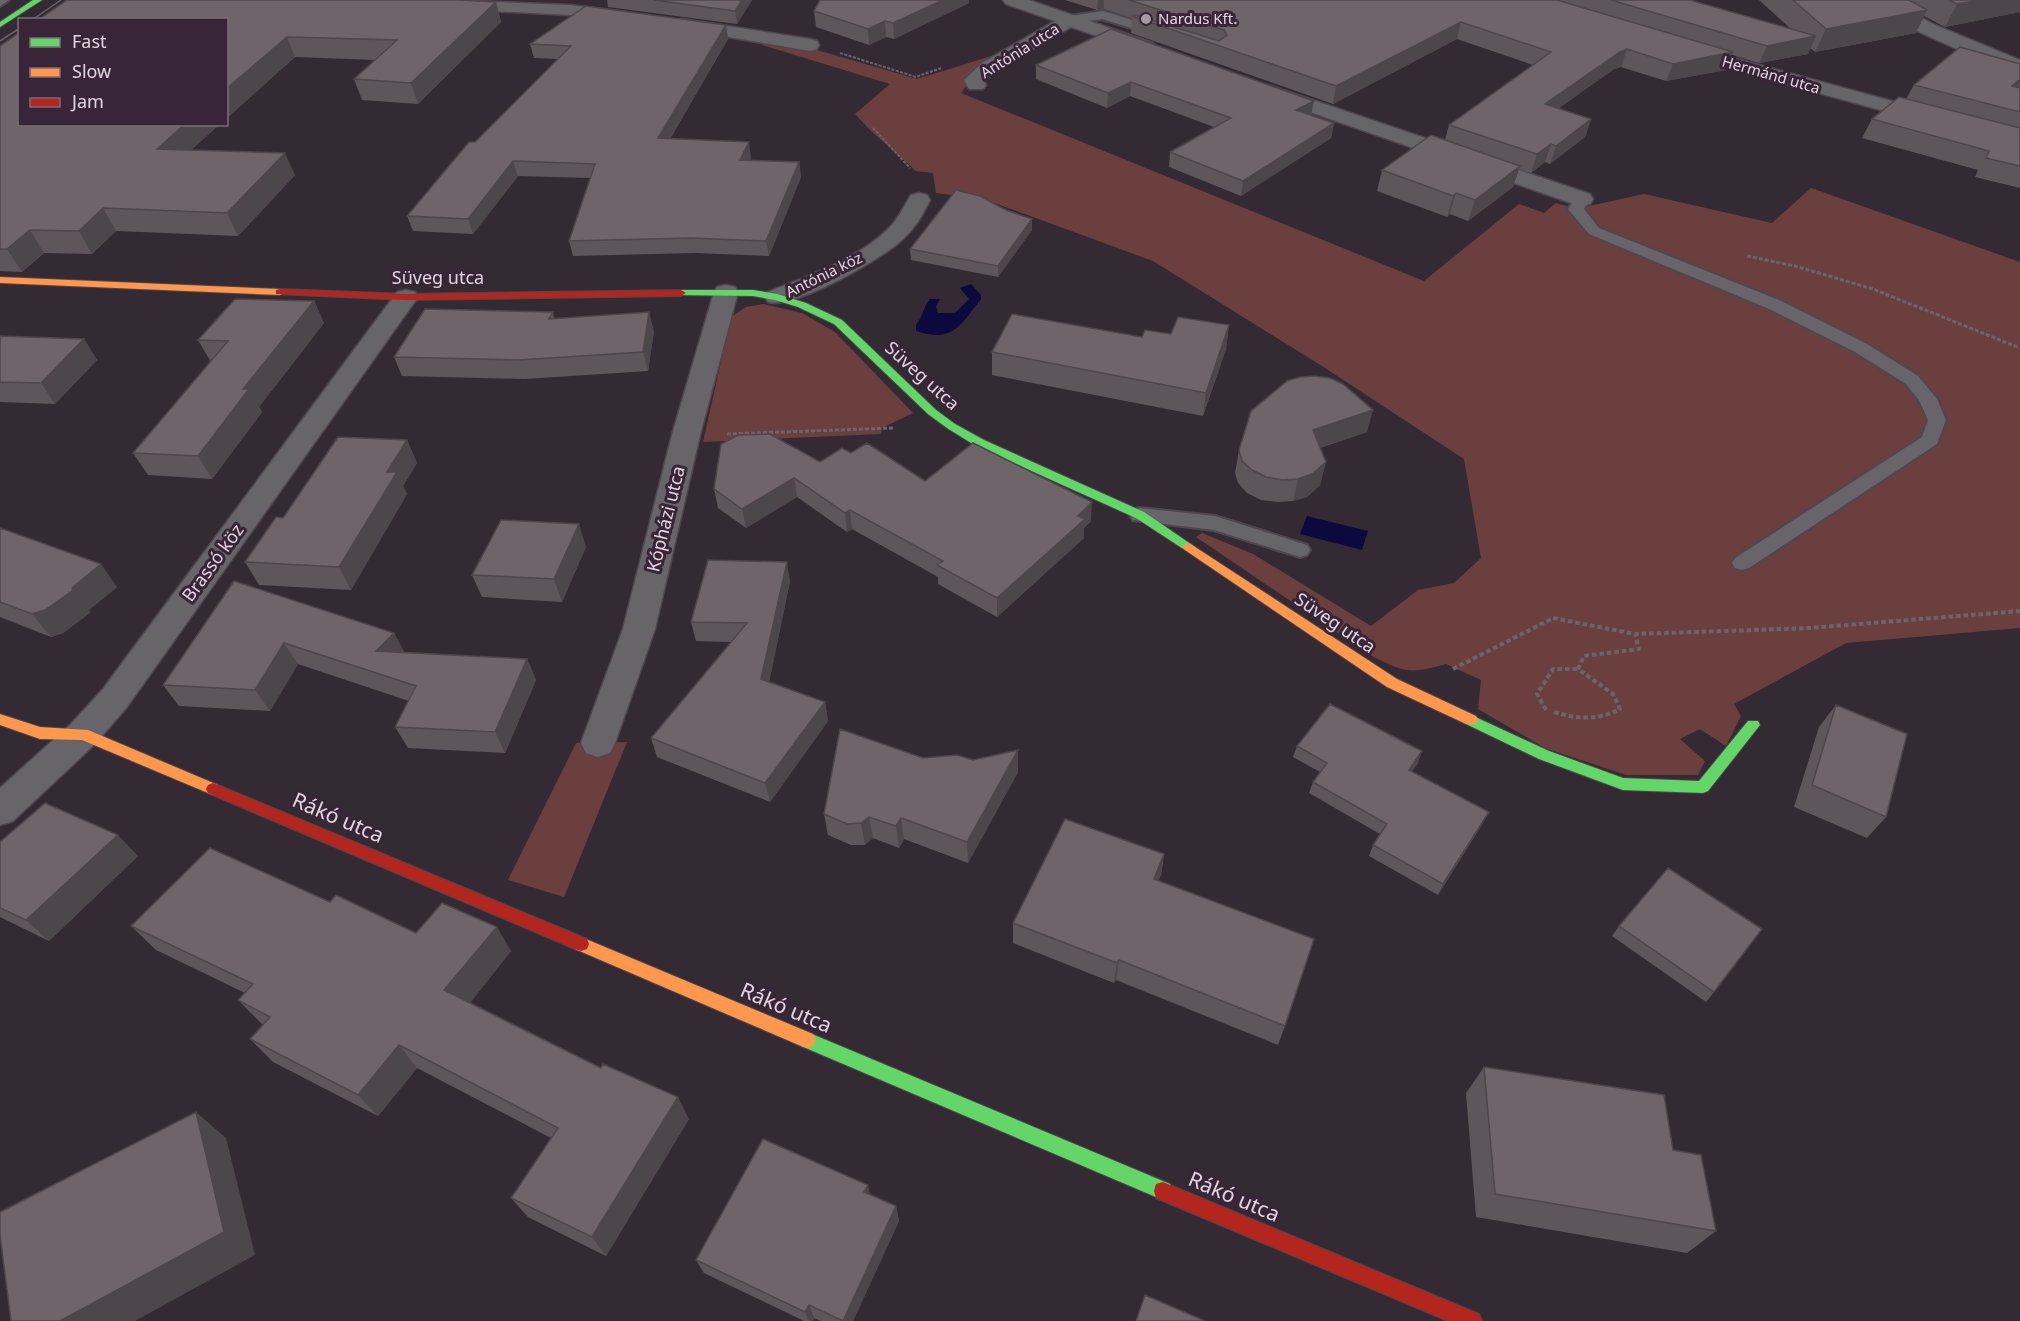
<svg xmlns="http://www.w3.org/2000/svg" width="2020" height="1321" font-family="'Noto Sans',sans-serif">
<rect width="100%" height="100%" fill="#342a34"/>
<path fill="#6c3f3f" d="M 770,40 L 810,48 L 917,79 L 1001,53 L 977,71 L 961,93 L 1424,281 L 1519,204 L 1544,213 L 1556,203 L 1576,209 L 1644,194 L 1772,223 L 1811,188 L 2020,262 L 2020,628 L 1846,643 L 1734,704 L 1741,716 L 1726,746 L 1700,729 L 1680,739 L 1705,761 L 1698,775 L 1626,775 L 1545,748 L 1478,709 L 1481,680 L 1446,664 C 1410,674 1406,673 1372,656 L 1196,537 L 1202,533 L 1253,554 L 1371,626 L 1418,590 L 1454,583 L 1481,558 L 1464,459 L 1322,366 L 1153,261 L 984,199 L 936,193 L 933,173 L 916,171 L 869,129 L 855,114 L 890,84 L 762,45 Z
M 763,304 L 802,313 L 835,332 L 913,413 L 882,428 L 881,434 L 703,442 L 731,317 L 746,307 Z
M 627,742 L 564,897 L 508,880 L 576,743 Z"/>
<path fill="#0b093d" d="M 971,284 L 981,295 L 981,299 C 961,324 953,344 916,331 L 916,325 C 923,316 923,308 930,299 L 940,299 L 936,307 L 938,313 L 955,313 L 969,299 L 960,288 Z
M 1307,516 L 1368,531 L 1362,550 L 1300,534 Z"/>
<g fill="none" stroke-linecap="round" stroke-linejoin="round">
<g stroke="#4f464f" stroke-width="4">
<path id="lane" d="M 0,0 L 9,0 L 0,6 Z
M 1103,11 L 1165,30 L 1167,33 L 1161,37 L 1102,19 L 1070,24 L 1064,20 L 1070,16 Z
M 1582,194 L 1590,199 L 1584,209 L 1599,228 L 1779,300 L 1867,344 L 1918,376 L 1937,399 L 1946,420 L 1937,444 L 1749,568 L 1742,570 L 1735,568 L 1732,563 L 1735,558 L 1922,437 L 1928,420 L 1919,400 L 1906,384 L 1855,352 L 1767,308 L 1589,234 L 1568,209 L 1577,196 Z
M 1140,508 L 1215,516 L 1307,545 L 1310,550 L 1307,555 L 1300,557 L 1214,530 L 1133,520 L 1130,515 L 1133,510 Z"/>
</g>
<g stroke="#4f464f" stroke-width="3">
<path id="street" d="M 447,0 L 570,5 L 625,12 L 631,13 L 634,17 L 631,21 L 625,22 L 570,15 L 452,9 L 446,8 L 443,4 Z
M 1003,0 L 1029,0 L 1153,43 L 1155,47 L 1153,51 L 1146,53 L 1071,27 L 996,71 L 984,81 L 986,85 L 983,89 L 969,89 L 964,80 L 982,63 L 1055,21 L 1006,4 Z
M 1867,0 L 1888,0 L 1935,25 L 2020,60 L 2020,73 C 1994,66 1881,19 1867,0 Z
M 682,19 L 810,39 L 817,41 L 819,45 L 817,49 L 810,51 L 676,28 L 673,24 L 676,20 Z
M 1686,45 L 2020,136 L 2020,148 L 1679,55 L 1677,51 L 1679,47 Z
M 1271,86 L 1590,194 L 1593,199 L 1590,204 L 1582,206 L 1574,204 L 1264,96 L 1261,92 L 1264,88 Z
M 919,193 L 927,195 L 930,200 C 923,214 916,227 904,238 C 884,258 795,309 768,302 L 765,297 L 768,292 C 809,275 860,259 891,226 C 899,217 904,206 911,195 Z
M 726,285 L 735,287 L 738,292 L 700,435 L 655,629 L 615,743 L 610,753 L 598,757 L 586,753 L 581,743 L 623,629 L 672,435 L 714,292 L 717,287 Z
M 406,290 L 415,292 L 418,297 L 127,707 L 95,744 L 13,821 L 0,825 L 0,788 L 71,724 L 103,689 L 397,292 Z"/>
</g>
<g stroke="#4f464f" stroke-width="2">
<path id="fast" d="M 33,0 L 42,0 L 0,27 L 0,22 Z
M 681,290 L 753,290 L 777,294 L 806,303 L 842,320 L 936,410 L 955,424 L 984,440 L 1144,512 L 1195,547 L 1193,550 L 1185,550 L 1136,518 L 976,446 L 947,428 L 928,414 L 834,324 L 798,307 L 775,300 L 753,296 L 677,295 L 676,293 Z
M 1471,715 L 1549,751 L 1623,778 L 1699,781 L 1748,721 L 1758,721 L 1760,725 L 1708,791 L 1703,793 L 1623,790 L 1539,759 L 1466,724 L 1464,720 L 1466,716 Z
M 807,1032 L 1170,1184 L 1172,1191 L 1170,1198 L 1163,1200 L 801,1046 L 798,1040 L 801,1034 Z"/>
</g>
<g stroke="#4f464f" stroke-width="2">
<path id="slow" d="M 0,277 L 280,289 L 285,292 L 280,295 L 0,283 Z
M 1189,543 L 1397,679 L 1476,716 L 1478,720 L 1476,724 L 1466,724 L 1387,687 L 1185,550 L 1183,547 L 1185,544 Z
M 0,714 L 40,727 L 88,730 L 218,785 L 220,789 L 218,793 L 213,795 L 208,793 L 82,740 L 40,739 L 0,725 Z
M 581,937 L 813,1034 L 816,1040 L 813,1046 L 807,1048 L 801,1046 L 575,949 L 573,944 L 575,939 Z"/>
</g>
<g stroke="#4f464f" stroke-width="2">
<path id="jam" d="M 280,289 L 406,294 L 681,290 L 686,293 L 681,296 L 406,300 L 276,294 L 276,290 Z
M 213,783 L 587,939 L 589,944 L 587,949 L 581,951 L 575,949 L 208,793 L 206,789 L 208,785 Z
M 1163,1182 L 1479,1314 L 1482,1321 L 1448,1321 L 1156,1198 L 1154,1191 L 1156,1184 Z"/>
</g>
<path stroke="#6a656b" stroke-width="2" stroke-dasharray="3 1.5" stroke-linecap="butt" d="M 840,53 L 916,77 L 941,68
M 873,128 L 910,168"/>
<path stroke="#6a656b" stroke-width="3" stroke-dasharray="4 2" stroke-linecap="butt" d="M 1747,256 L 1795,266 L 1873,289 L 2020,348
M 727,434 L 893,428"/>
<path stroke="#6a656b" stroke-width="4" stroke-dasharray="4.5 3" stroke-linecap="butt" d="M 1453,669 L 1553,618 L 1635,634 L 1810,628 L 2020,611
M 1546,710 L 1537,694 L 1553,669 L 1578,669
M 1554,712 C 1578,719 1597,721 1620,709 L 1613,694 L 1578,669 L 1584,656 L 1639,649 L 1635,634"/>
<use href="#lane" fill="#68656a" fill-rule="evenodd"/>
<use href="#street" fill="#68656a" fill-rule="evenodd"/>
<use href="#fast" fill="#63d668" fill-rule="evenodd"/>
<use href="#slow" fill="#ff974d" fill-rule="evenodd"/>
<use href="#jam" fill="#b3261e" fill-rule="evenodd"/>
<path stroke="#676169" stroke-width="1.5" d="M 32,20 L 61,0
M 0,41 L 20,28"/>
</g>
<path fill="#5f565b" d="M 607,0 L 752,0 L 737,24 L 608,7 Z
M 1065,0 L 1690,0 L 1791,29 L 1759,0 L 2020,0 L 2020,12 L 1945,27 L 1924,16 L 1916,33 L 1815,52 L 1810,48 L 1808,54 L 1759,63 L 1732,55 L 1726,70 L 1666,81 L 1621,67 L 1614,69 L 1559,108 L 1591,119 L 1585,137 L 1550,164 L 1545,162 L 1531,173 L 1519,169 L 1513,187 L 1468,221 L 1450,214 L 1447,217 L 1377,191 L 1382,170 L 1445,140 L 1449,125 L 1533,65 L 1457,39 L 1333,104 L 1131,33 L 1132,18 L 1104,9 L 1097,10 Z
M 496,2 L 501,22 L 418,104 L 362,100 L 354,79 L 376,60 L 295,57 L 226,119 L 226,20 Z
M 969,3 L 894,39 L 886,37 L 869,45 L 816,27 L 814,11 Z
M 726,25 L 728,39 L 670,139 L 751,157 L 750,160 L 799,162 L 801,177 L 769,256 L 695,253 L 573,256 L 569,241 L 590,178 L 518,176 L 473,234 L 413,231 L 407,216 L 475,142 L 558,59 L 534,58 L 530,44 Z
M 0,46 L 20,124 L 220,124 L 191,150 L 295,175 L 238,236 L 116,231 L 92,254 L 44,253 L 22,272 L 0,271 Z
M 2020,64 L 2020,188 L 1975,177 L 1978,170 L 1862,138 L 1872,119 L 1906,99 L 1914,85 Z
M 1036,65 L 1314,101 L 1311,115 L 1334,123 L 1331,138 L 1241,196 L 1169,167 L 1170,152 L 1214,127 L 1130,96 L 1107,108 L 1036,79 Z
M 1032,230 L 998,277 L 911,260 L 910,249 Z
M 314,301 L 324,323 L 259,407 L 262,412 L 212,479 L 148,475 L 133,453 L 211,362 L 198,340 Z
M 553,312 L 554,318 L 654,331 L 648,371 L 525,379 L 402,376 L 394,357 Z
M 1229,325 L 1226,349 L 1203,416 L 992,375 L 992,352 L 1171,334 Z
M 0,336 L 84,339 L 97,360 L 55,404 L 0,402 Z
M 1367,432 L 1320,448 L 1326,462 L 1320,485 L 1307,497 L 1293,501 L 1278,502 L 1261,500 L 1247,493 L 1238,483 L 1235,473 L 1239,450 Z
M 407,440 L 417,463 L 403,486 L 407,494 L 351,590 L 259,585 L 245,562 L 283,518 Z
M 851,453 L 925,481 L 1091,521 L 1084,528 L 1084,538 L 997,617 L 938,584 L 938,577 L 852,529 L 847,532 L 797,497 L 746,528 L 718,508 L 714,489 Z
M 0,528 L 117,587 L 89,610 L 90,613 L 63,633 L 51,637 L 0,617 Z
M 586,547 L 562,602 L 482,597 L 472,575 Z
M 234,581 L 394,633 L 404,652 L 527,659 L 536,680 L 505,753 L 408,748 L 395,727 L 409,701 L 298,664 L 270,711 L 179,706 L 163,685 Z
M 790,581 L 769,682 L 825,702 L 828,721 L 770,802 L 657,757 L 651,738 L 731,642 L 696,641 L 691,622 Z
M 1836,705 L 1886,817 L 1867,838 L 1794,807 L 1819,727 Z
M 1297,746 L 1418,763 L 1412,771 L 1483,823 L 1438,895 L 1369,856 L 1373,845 L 1380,834 L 1309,793 L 1313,782 L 1320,772 L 1293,757 Z
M 923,758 L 973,760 L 1018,772 L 968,863 L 904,839 L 899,848 L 873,838 L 865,845 L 851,845 L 828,835 L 824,814 Z
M 0,842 L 138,856 L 49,941 L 0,917 Z
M 1164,854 L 1161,875 L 1158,880 L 1285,1026 L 1278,1045 L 1116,980 L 1114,983 L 1013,943 L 1013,923 Z
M 330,902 L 416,933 L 511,951 L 470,1003 L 689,1119 L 606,1256 L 528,1217 L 511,1198 L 551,1138 L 417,1068 L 378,1116 L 273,1062 L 250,1039 L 263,1025 L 238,1000 L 245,993 L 156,950 L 131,926 Z
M 1619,926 L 1714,992 L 1706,1002 L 1612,936 Z
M 1484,1067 L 1673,1150 L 1716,1231 L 1687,1253 L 1476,1217 L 1466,1093 Z
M 870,1195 L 896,1206 L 899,1221 L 853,1321 L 821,1321 L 814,1318 L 813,1321 L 804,1321 L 704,1273 L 696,1260 Z"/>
<path fill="#4d464a" d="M 742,0 L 752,0 L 737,24 L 735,11 Z
M 943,0 L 969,0 L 969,3 L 894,39 L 893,23 Z
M 1098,0 L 1104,0 L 1104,9 L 1097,10 Z
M 1980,0 L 2020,0 L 2020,12 L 1945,27 L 1957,4 Z
M 496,2 L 501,22 L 418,104 L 411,83 Z
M 1927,10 L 1916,33 L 1815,52 L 1826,29 Z
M 885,21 L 886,37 L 869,45 L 868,29 Z
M 1461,22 L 1457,39 L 1333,104 L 1336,86 Z
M 726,25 L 728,39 L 661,153 L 658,138 Z
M 1816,36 L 1808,54 L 1759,63 L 1767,46 Z
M 287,37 L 295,57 L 226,119 L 226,89 Z
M 1627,49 L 1621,67 L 1614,69 L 1539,122 L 1545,104 L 1620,52 Z
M 1733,52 L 1726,70 L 1666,81 L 1673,64 Z
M 2020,79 L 2020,88 L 2012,86 Z
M 1131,82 L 1130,96 L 1107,108 L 1108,93 Z
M 1314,101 L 1311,115 L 1296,110 Z
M 1591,119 L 1585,137 L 1550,164 L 1556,146 Z
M 1334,123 L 1331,138 L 1241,196 L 1243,181 Z
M 185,124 L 220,124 L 168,170 L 157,149 Z
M 749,142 L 751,157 L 743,174 L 740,160 Z
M 1551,144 L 1545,162 L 1531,173 L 1537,154 Z
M 285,153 L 295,175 L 238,236 L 227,213 Z
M 513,161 L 518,176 L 473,234 L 468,219 Z
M 799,162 L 801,177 L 769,256 L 766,241 Z
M 1520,166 L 1513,187 L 1468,221 L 1475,200 Z
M 1456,193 L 1450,214 L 1447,217 L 1453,196 Z
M 103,208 L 116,231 L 92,254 L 79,231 Z
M 1032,219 L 1032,230 L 998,277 L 998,266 Z
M 30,230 L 44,253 L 22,272 L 7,249 Z
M 314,301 L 324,323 L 259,407 L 262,412 L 212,479 L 198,456 L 243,389 Z
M 649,312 L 654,331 L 648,371 L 643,352 Z
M 1229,325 L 1226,349 L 1203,416 L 1206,393 Z
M 84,339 L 97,360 L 55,404 L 41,383 Z
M 1373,410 L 1367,432 L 1307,452 L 1313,430 Z
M 407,440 L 417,463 L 403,486 L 407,494 L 351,590 L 339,567 L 387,472 Z
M 1326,462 L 1320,485 L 1307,497 L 1293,501 L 1298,479 Z
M 794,478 L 797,497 L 746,528 L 742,509 Z
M 1092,502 L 1091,521 L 1084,528 L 1084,538 L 997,617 L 997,598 Z
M 850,510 L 852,529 L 847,532 L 845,513 Z
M 579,524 L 586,547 L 562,602 L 554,579 Z
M 787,562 L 790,581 L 766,698 L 761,679 Z
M 101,564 L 117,587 L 89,610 L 90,613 L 63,633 L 51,637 L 32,614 L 72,588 Z
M 394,633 L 405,654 L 376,651 Z
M 284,643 L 298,664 L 270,711 L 255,690 Z
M 527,659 L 536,680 L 505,753 L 495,732 Z
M 825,702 L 828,721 L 770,802 L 765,783 Z
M 1018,750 L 1018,772 L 968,863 L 967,842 Z
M 1422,751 L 1418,763 L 1405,781 L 1409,770 Z
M 1489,812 L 1483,823 L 1438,895 L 1443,884 Z
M 869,817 L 873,838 L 865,845 L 861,823 Z
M 901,818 L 904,839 L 899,848 L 896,826 Z
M 118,835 L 138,856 L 49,941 L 26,920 Z
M 1164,854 L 1161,875 L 1150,899 L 1154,879 Z
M 497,927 L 511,951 L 461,1014 L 444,990 Z
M 1119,960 L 1116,980 L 1114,983 L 1117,963 Z
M 399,1045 L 417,1068 L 378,1116 L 358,1095 Z
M 678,1097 L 689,1119 L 606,1256 L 592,1237 Z
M 196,1112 L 226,1138 L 255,1255 L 135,1321 L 60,1321 Z
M 868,1185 L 871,1200 L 864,1192 Z
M 896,1206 L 899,1221 L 853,1321 L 843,1321 Z
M 809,1305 L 814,1318 L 813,1321 L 809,1321 L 805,1312 Z"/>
<path fill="#6e646a" stroke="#4d464a" stroke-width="1.5" d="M 67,0 L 460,0 L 496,2 L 411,83 L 354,79 L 397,40 L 287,37 L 226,89 L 226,20 L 38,20 Z
M 654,0 L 742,0 L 735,11 Z
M 820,0 L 943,0 L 893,23 L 885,21 L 868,29 L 814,11 Z
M 1129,0 L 1557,0 L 1733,52 L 1673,64 L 1627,49 L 1620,52 L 1545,104 L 1591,119 L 1556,146 L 1551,144 L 1537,154 L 1449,125 L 1551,52 L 1461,22 L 1336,86 L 1132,16 L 1135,15 L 1219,41 L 1227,35 L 1224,30 Z
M 1611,0 L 1690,0 L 1816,36 L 1767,46 Z
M 1793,0 L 1909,0 L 1927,10 L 1826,29 Z
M 1948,0 L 1980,0 L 1957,4 Z
M 586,6 L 726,25 L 658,138 L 749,142 L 740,160 L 799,162 L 766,241 L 691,238 L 569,241 L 595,164 L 513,161 L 468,219 L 407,216 L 469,142 L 475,142 L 571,46 L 530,44 Z
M 1111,29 L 1314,101 L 1296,110 L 1334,123 L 1243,181 L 1170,152 L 1231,118 L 1131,82 L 1108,93 L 1036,65 Z
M 20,32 L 20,124 L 185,124 L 157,149 L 285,153 L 227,213 L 103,208 L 79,231 L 30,230 L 7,249 L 0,249 L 0,46 Z
M 1960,47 L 2020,64 L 2020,79 L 2012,86 L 2020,88 L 2020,112 L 1914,85 Z
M 1899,97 L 2020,128 L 2020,166 L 1986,158 L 1989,151 L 1872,119 Z
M 1431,135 L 1520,166 L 1475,200 L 1456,193 L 1453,196 L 1382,170 Z
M 956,190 L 980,196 L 1006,210 L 1032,219 L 998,266 L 910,249 Z
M 235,299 L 314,301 L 243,389 L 249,389 L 198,456 L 133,453 L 228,341 L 198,340 Z
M 425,309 L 553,312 L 549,319 L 649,312 L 643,352 L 518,360 L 394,357 Z
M 1012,314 L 1142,337 L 1145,330 L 1171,334 L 1178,317 L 1229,325 L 1206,393 L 992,352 Z
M 0,336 L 84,339 L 41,383 L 0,382 Z
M 1315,376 L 1330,378 L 1343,384 L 1373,410 L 1313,430 L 1326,462 L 1312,474 L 1298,479 L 1282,480 L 1266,477 L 1252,470 L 1242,461 L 1239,450 L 1251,411 L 1287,381 L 1300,377 Z
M 770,434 L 820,462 L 842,448 L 851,453 L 867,443 L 925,481 L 973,443 L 1092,502 L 1078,516 L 1085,519 L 997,598 L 937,565 L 943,561 L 850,510 L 845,513 L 794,478 L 742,509 L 714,489 L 721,444 L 738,435 Z
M 338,437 L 407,440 L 387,472 L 397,472 L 339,567 L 245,562 L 276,517 L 283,518 Z
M 501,520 L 579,524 L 554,579 L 472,575 Z
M 0,528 L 101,564 L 72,588 L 72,591 L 45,610 L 32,614 L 0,602 Z
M 708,560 L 787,562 L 761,679 L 825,702 L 765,783 L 651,738 L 747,623 L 691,622 Z
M 234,581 L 394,633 L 376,651 L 527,659 L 495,732 L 395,727 L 416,686 L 284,643 L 255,690 L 163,685 Z
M 1330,704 L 1422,751 L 1409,770 L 1489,812 L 1443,884 L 1373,845 L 1387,824 L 1313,782 L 1327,763 L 1297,746 Z
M 1836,705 L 1907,734 L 1886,817 L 1812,785 Z
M 840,729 L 923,758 L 957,755 L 973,760 L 1018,750 L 967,842 L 901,818 L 896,826 L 869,817 L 861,823 L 847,824 L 824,814 Z
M 45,803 L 118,835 L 26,920 L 0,908 L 0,842 Z
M 1065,819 L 1164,854 L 1154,879 L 1314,939 L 1285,1026 L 1119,960 L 1117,963 L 1013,923 Z
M 210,848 L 330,902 L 336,895 L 416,933 L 442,903 L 497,927 L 444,990 L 601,1068 L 603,1064 L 678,1097 L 592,1237 L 511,1198 L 558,1128 L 399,1045 L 358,1095 L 250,1039 L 270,1017 L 238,1000 L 253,984 L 131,926 Z
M 1668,868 L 1762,929 L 1714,992 L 1619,926 Z
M 1484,1067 L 1664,1095 L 1673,1150 L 1701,1155 L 1716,1231 L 1495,1194 Z
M 196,1112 L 224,1232 L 60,1321 L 11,1321 L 0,1235 L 0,1212 Z
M 763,1139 L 868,1185 L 864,1192 L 896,1206 L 843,1321 L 809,1305 L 805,1312 L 696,1260 Z
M 1145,1295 L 1205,1321 L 1136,1321 Z"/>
<circle fill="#a499a4" stroke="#382638" stroke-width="2" cx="1146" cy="19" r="6"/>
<g text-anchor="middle" stroke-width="6" stroke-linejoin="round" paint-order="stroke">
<g font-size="15" fill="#e1d5e1" stroke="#382638" text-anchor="start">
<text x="1158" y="24">Nardus Kft.</text>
</g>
<g font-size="15" fill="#e1d5e1" stroke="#382638">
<text transform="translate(1020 51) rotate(-32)" y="5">Antónia utca</text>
<text transform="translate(1771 75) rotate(16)" y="5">Hermánd utca</text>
<text transform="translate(824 275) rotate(-26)" y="5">Antónia köz</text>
</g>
<g font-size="18" fill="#e1d5e1" stroke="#382638">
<text x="438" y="284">Süveg utca</text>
<text transform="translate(922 376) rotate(42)" y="6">Süveg utca</text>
<text transform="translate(666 519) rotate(-76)" y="6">Kópházi utca</text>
<text transform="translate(213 563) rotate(-54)" y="6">Brassó köz</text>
<text transform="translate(1335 623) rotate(34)" y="6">Süveg utca</text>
</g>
<g font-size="21" fill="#e1d5e1" stroke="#382638">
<text transform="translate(338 818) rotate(23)" y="7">Rákó utca</text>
<text transform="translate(786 1008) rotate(23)" y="7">Rákó utca</text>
<text transform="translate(1234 1197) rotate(23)" y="7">Rákó utca</text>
</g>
</g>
<rect x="18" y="18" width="210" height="108" fill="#382638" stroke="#7c6c7c" stroke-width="1.5"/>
<rect x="30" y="38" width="30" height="9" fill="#63d668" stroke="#7c6c7c" stroke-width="1.5"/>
<text x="72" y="48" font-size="18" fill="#e1d5e1">Fast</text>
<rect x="30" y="68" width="30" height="9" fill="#ff974d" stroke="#7c6c7c" stroke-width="1.5"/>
<text x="72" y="78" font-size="18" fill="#e1d5e1">Slow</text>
<rect x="30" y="98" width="30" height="9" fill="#b3261e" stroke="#7c6c7c" stroke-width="1.5"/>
<text x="72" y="108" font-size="18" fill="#e1d5e1">Jam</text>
</svg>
